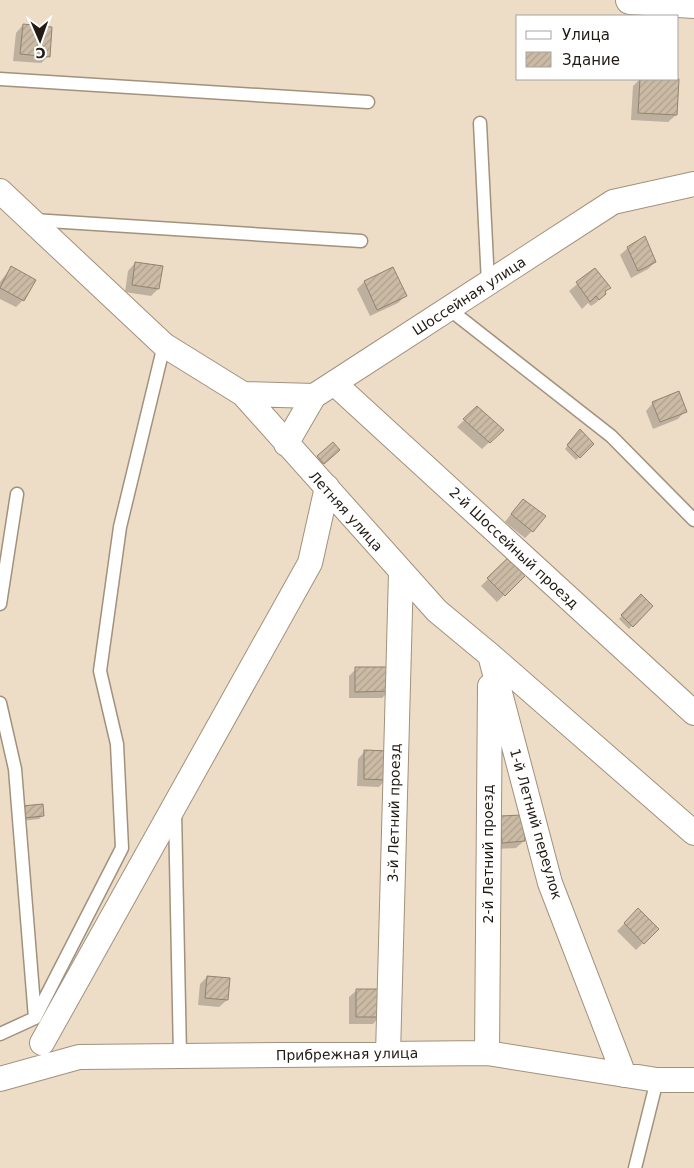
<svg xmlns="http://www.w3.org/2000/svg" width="694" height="1168" font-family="'DejaVu Sans',sans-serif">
<defs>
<pattern id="building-hatch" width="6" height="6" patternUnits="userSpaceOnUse" patternTransform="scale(1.25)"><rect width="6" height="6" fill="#cbbba5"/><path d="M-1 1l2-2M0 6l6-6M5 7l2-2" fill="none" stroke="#aea08d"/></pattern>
</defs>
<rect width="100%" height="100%" fill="#eddcc6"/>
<path fill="#0003" d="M 23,25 L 49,56 L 41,63 L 13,61 L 16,33 Z
M 640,79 L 678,81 L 676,115 L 668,122 L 631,120 L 633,86 Z
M 628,248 L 655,262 L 648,269 L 631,278 L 620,255 Z
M 135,263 L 158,289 L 151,296 L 125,292 L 128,271 Z
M 11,268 L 23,300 L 16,307 L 0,299 L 0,282 Z
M 392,268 L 405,296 L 398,303 L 370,316 L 357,289 L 364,282 Z
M 595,269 L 609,288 L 597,302 L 591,306 L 588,303 L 582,309 L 569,291 Z
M 653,403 L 685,411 L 678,419 L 653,429 L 646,411 Z
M 477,408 L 502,430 L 482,449 L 457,427 Z
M 577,434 L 592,444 L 576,460 L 565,449 Z
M 333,444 L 335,453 L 320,466 L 315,460 Z
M 516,507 L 532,531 L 525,538 L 505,522 Z
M 514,553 L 530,569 L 497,602 L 481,586 Z
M 641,596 L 651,606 L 629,629 L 619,619 Z
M 356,669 L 389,691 L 382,698 L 349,698 L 349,676 Z
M 365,751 L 386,779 L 379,787 L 357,786 L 358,759 Z
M 20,810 L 42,816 L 39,819 L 20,821 Z
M 501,818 L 524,841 L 516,848 L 495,849 Z
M 638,910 L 657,929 L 636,950 L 617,931 Z
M 207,977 L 227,1000 L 219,1007 L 198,1005 L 200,984 Z
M 357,990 L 380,1016 L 373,1024 L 349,1024 L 349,997 Z"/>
<path fill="url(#building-hatch)" stroke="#92836f" d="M 23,24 L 52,27 L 50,57 L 20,54 Z
M 640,79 L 679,79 L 677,115 L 638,113 Z
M 645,236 L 656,262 L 638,271 L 627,247 Z
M 135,262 L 163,266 L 159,289 L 132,285 Z
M 11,266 L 36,280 L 24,301 L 0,288 Z
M 393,267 L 407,296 L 377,310 L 364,281 Z
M 595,268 L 611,288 L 605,291 L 606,294 L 599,300 L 596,296 L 590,302 L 576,282 Z
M 679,391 L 687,412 L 660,422 L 652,402 Z
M 477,406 L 504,430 L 490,443 L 463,419 Z
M 580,429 L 594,444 L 580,458 L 567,445 Z
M 333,442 L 340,450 L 324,464 L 317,456 Z
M 523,499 L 546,516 L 533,532 L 511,514 Z
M 514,552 L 532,569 L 505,596 L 487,578 Z
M 641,594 L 653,606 L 633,627 L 621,615 Z
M 355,667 L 390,667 L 391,691 L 355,692 Z
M 364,750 L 388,751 L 387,780 L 364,779 Z
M 43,804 L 44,816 L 23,818 L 22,806 Z
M 523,815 L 525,841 L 502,843 L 500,816 Z
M 638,908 L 659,929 L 644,944 L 624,923 Z
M 207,976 L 230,978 L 228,1000 L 205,998 Z
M 356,989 L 381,989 L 381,1017 L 356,1017 Z"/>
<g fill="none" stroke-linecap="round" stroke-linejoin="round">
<g stroke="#a1927d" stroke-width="15">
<path id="lane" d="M 0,79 L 368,102
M 480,123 L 488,283
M 33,220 L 361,241
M 449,309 L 611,436 L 694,520
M 0,604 L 17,494
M 0,703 L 15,769 L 35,1018
M 175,811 L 180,1056
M 0,1034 L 35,1018 L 122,848 L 117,744 L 100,671 L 120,527 L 164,345
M 635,1168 L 657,1080"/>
</g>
<g stroke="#a1927d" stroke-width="26">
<path id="street" d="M 0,191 L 164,345 L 243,394 L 437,611 L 490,655 L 694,833
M 334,383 L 694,713
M 243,394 L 314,396 L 613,202 L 694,184
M 286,444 L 314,396
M 490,655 L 550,883 L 624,1075
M 42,1043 L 310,563 L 327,487
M 487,1053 L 490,686
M 388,1054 L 401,573
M 0,1079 L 79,1057 L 487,1053 L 657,1080 L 694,1080"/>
</g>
<g stroke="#a1927d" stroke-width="30">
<path id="secondary" d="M 630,0 L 694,4"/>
</g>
<use href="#lane" stroke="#fff" stroke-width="12"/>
<use href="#street" stroke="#fff" stroke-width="24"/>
<use href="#secondary" stroke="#fff" stroke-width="28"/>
</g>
<g text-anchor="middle" stroke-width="4.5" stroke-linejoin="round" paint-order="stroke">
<g font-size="14" fill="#211b13" stroke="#fff">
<text transform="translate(469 296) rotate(-33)" y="5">Шоссейная улица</text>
<text transform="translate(346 511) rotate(48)" y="5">Летняя улица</text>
<text transform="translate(514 548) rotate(43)" y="5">2-й Шоссейный проезд</text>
<text transform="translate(394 813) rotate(-89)" y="5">3-й Летний проезд</text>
<text transform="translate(536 824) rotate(74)" y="5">1-й Летний переулок</text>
<text transform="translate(488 854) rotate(-90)" y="5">2-й Летний проезд</text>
<text transform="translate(347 1054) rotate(-1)" y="5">Прибрежная улица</text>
</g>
</g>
<rect x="516" y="15" width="162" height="65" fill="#ffffff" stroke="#a6a4a1"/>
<rect x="526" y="31" width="25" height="8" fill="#ffffff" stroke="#a6a4a1"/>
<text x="562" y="40" font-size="15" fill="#211b13">Улица</text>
<rect x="526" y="52" width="25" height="15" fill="url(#building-hatch)" stroke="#a6a4a1"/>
<text x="562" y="65" font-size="15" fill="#211b13">Здание</text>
<g transform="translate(40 40) rotate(178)" stroke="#ffffff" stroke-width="4" paint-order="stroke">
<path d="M0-4L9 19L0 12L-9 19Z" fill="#211b13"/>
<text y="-8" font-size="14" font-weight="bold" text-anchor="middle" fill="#211b13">С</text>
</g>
</svg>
